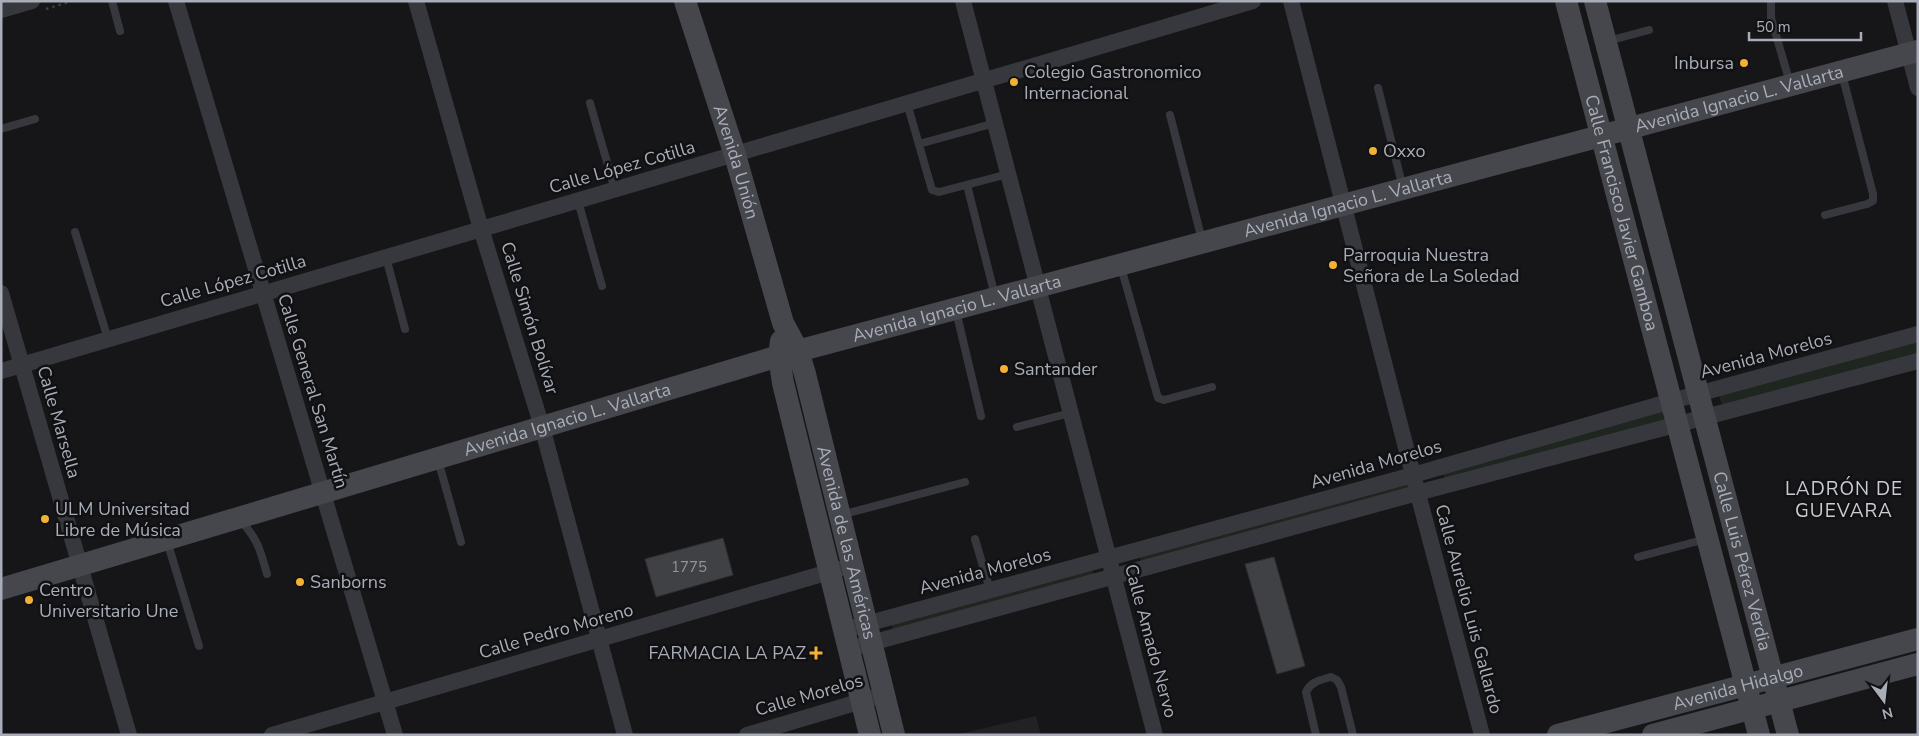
<svg xmlns="http://www.w3.org/2000/svg" width="1919" height="736" font-family="'Nunito Sans',sans-serif">
<rect width="100%" height="100%" fill="#161618"/>
<path fill="#222225" d="M 1036,716 L 1041,735 L 955,735 Z"/>
<path fill="#1e261f" d="M 1918,338 L 1918,354 L 1722,406 L 1718,392 Z
M 1668,409 L 1670,419 L 1445,480 L 1442,469 Z
M 1407,482 L 1409,490 L 1141,563 L 1139,555 Z
M 1091,567 L 1094,576 L 893,630 L 890,621 Z"/>
<path fill="#404145" stroke="#303034" d="M 723,538 L 733,575 L 656,597 L 645,559 Z
M 1274,557 L 1305,666 L 1277,674 L 1245,564 Z"/>
<g fill="none" stroke-linecap="round" stroke-linejoin="round">
<path stroke="#3d3f44" stroke-width="2.5" stroke-dasharray="2.5 4" stroke-linecap="butt" d="M 46,9 L 72,1"/>
<path stroke="#37383d" stroke-width="8" d="M 112,1 L 120,31
M 1771,1 L 1771,18 L 1790,83
M 1608,41 L 1649,30
M 1378,88 L 1403,188
M 590,103 L 615,190
M 907,103 L 932,190 L 939,192 L 1008,174
M 1170,115 L 1202,240
M 1,129 L 35,119
M 919,144 L 995,123
M 967,185 L 995,296
M 578,201 L 602,286
M 1825,215 L 1867,204 L 1873,201 L 1873,194 L 1842,74
M 75,232 L 108,339
M 386,257 L 405,329
M 1121,267 L 1158,398 L 1164,400 L 1212,387
M 956,311 L 981,416
M 1017,427 L 1070,413
M 438,460 L 461,542
M 841,515 L 965,482
M 241,521 C 259,541 260,550 267,574
M 975,539 L 990,590
M 167,541 L 199,646
M 1638,557 L 1706,539
M 1316,735 L 1306,692 C 1311,681 1321,680 1331,677 L 1337,680 L 1341,687 L 1353,735"/>
<path stroke="#37383d" stroke-width="16" d="M 176,1 L 395,735
M 416,1 L 479,222 L 542,427 L 625,735
M 963,1 L 1155,735
M 1291,1 L 1413,475 L 1482,735
M 1895,1 L 1918,88
M 1,10 L 32,1
M 1,293 L 129,735
M 1,371 L 1253,1
M 844,630 L 1413,475 L 1668,402 L 1918,334
M 860,646 L 1417,493 L 1918,361
M 272,735 L 839,569
M 747,735 L 872,698"/>
<g stroke="#45474d" stroke-width="22">
<path id="s1" d="M 685,1 L 735,155 L 783,323 L 798,351 L 805,374 L 894,735"/>
<path id="s2" d="M 1566,1 L 1759,735"/>
<path id="s3" d="M 1595,1 L 1788,735"/>
<path d="M 781,341 L 779,356 L 783,383 L 870,735"/>
<path id="s4" d="M 1,589 L 779,356 L 1918,51"/>
<path id="s5" d="M 1558,735 L 1918,639"/>
<path d="M 1653,735 L 1918,664"/>
</g>
</g>
<g fill="#f2b134" stroke="#111113" stroke-width="2">
<circle cx="1744" cy="63" r="5"/>
<circle cx="1014" cy="82" r="5"/>
<circle cx="1373" cy="151" r="5"/>
<circle cx="1333" cy="265" r="5"/>
<circle cx="1004" cy="369" r="5"/>
<circle cx="45" cy="519" r="5"/>
<circle cx="300" cy="582" r="5"/>
<circle cx="29" cy="600" r="5"/>
<path d="M813.5 645.5h5v5h5v5h-5v5h-5v-5h-5v-5h5z"/>
</g>
<g text-anchor="middle" stroke-width="5" stroke-linejoin="round" paint-order="stroke">
<g font-size="15" fill="#8e929b">
<text x="689" y="572">1775</text>
</g>
<g font-size="18" fill="#a8adb8" stroke="#111113" text-anchor="start">
<text x="1734" y="69" text-anchor="end">Inbursa</text>
<text x="1024" y="78">Colegio Gastronomico<tspan x="1024" dy="21">Internacional</tspan></text>
<text x="1383" y="157">Oxxo</text>
<text x="1343" y="261">Parroquia Nuestra<tspan x="1343" dy="21">Señora de La Soledad</tspan></text>
<text x="1014" y="375">Santander</text>
<text x="55" y="515">ULM Universitad<tspan x="55" dy="21">Libre de Música</tspan></text>
<text x="310" y="588">Sanborns</text>
<text x="39" y="596">Centro<tspan x="39" dy="21">Universitario Une</tspan></text>
<text x="806" y="659" text-anchor="end">FARMACIA LA PAZ</text>
</g>
<g font-size="18" fill="#a8adb8" stroke="#111113">
<text dy="6" stroke="none"><textPath href="#s4" startOffset="1806">Avenida Ignacio L. Vallarta</textPath></text>
<text dy="6" stroke="none"><textPath href="#s1" startOffset="169">Avenida Unión</textPath></text>
<text transform="translate(622 167) rotate(-16)" y="6">Calle López Cotilla</text>
<text dy="6" stroke="none"><textPath href="#s4" startOffset="1401">Avenida Ignacio L. Vallarta</textPath></text>
<text dy="6" stroke="none"><textPath href="#s2" startOffset="219">Calle Francisco Javier Gamboa</textPath></text>
<text transform="translate(233 281) rotate(-16)" y="6">Calle López Cotilla</text>
<text dy="6" stroke="none"><textPath href="#s4" startOffset="996">Avenida Ignacio L. Vallarta</textPath></text>
<text transform="translate(530 318) rotate(73)" y="6">Calle Simón Bolívar</text>
<text transform="translate(1766 355) rotate(-15)" y="6">Avenida Morelos</text>
<text transform="translate(313 391) rotate(73)" y="6">Calle General San Martín</text>
<text dy="6" stroke="none"><textPath href="#s4" startOffset="591">Avenida Ignacio L. Vallarta</textPath></text>
<text transform="translate(59 422) rotate(74)" y="6">Calle Marsella</text>
<text transform="translate(1376 464) rotate(-16)" y="6">Avenida Morelos</text>
<text dy="6" stroke="none"><textPath href="#s1" startOffset="566">Avenida de las Américas</textPath></text>
<text dy="6" stroke="none"><textPath href="#s3" startOffset="579">Calle Luis Pérez Verdia</textPath></text>
<text transform="translate(985 571) rotate(-15)" y="6">Avenida Morelos</text>
<text transform="translate(1469 609) rotate(75)" y="6">Calle Aurelio Luis Gallardo</text>
<text transform="translate(556 631) rotate(-16)" y="6">Calle Pedro Moreno</text>
<text transform="translate(1151 641) rotate(75)" y="6">Calle Amado Nervo</text>
<text dy="6" stroke="none"><textPath href="#s5" startOffset="186">Avenida Hidalgo</textPath></text>
<text transform="translate(809 695) rotate(-16)" y="6">Calle Morelos</text>
</g>
<g font-size="19" letter-spacing="1" fill="#c9ccd4" stroke="#111113">
<text x="1844" y="495">LADRÓN DE<tspan x="1844" dy="22">GUEVARA</tspan></text>
</g>
</g>
<rect width="1919" height="736" fill="none" stroke="#a8adb8" stroke-width="5"/>
<g transform="translate(1884 701) rotate(165)" stroke="#111113" stroke-width="4" paint-order="stroke">
<path d="M0-4L9 19L0 12L-9 19Z" fill="#a8adb8"/>
<text y="-8" font-size="14" font-weight="bold" text-anchor="middle" fill="#a8adb8">N</text>
</g>
<path d="M1749 32v8h112v-8" fill="none" stroke="#a8adb8" stroke-width="2.5"/>
<text x="1756" y="32" font-size="15" fill="#a8adb8" stroke="#111113" stroke-width="4" paint-order="stroke">50 m</text>
</svg>
